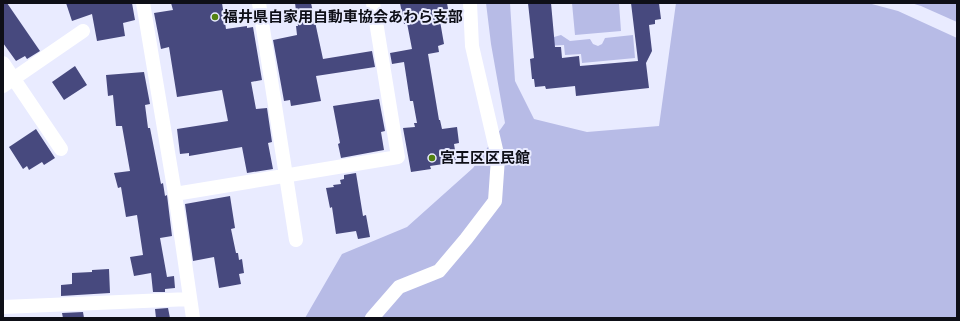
<svg xmlns="http://www.w3.org/2000/svg" width="960" height="321" font-family="'Alegreya Sans','Noto Sans JP',sans-serif">
<rect width="100%" height="100%" fill="#e9ebff"/>
<path fill="#b7bbe6" d="M 486,3 L 510,3 L 515,81 L 534,119 L 587,132 L 659,126 L 676,3 L 868,3 L 898,11 L 957,38 L 957,318 L 305,318 L 342,254 L 407,227 L 473,168 L 505,123 L 491,44 Z
M 572,3 L 619,3 L 621,31 L 575,35 Z
M 911,3 L 957,3 L 957,22 L 921,6 Z
M 561,35 L 570,41 L 590,39 L 593,44 L 598,46 L 602,44 L 605,38 L 633,35 L 635,58 L 582,63 L 581,54 L 565,55 L 564,45 L 546,46 L 554,37 Z"/>
<path fill="#47497e" d="M 3,3 L 7,3 L 40,51 L 27,59 L 25,56 L 16,61 L 3,43 Z
M 66,3 L 132,3 L 135,20 L 123,23 L 125,36 L 97,41 L 92,14 L 72,21 Z
M 171,3 L 222,3 L 226,29 L 247,26 L 247,28 L 253,27 L 262,80 L 251,82 L 256,109 L 267,108 L 272,142 L 268,143 L 273,169 L 247,173 L 242,147 L 189,156 L 189,153 L 180,154 L 177,129 L 228,121 L 222,90 L 177,97 L 169,47 L 161,49 L 154,13 L 173,10 Z
M 295,3 L 311,3 L 323,59 L 372,51 L 375,67 L 316,76 L 321,101 L 291,106 L 290,100 L 284,101 L 273,40 L 297,35 L 296,26 L 298,26 Z
M 400,3 L 447,3 L 450,20 L 440,21 L 444,44 L 438,46 L 439,52 L 428,54 L 439,120 L 440,120 L 442,129 L 457,127 L 459,143 L 454,144 L 457,162 L 430,166 L 431,169 L 411,172 L 403,128 L 415,127 L 414,123 L 417,123 L 413,101 L 410,101 L 404,62 L 392,64 L 390,53 L 412,49 L 407,23 L 404,24 Z
M 528,3 L 551,3 L 555,47 L 561,47 L 562,58 L 579,56 L 580,66 L 638,61 L 631,3 L 659,3 L 661,19 L 655,20 L 655,24 L 649,25 L 652,51 L 646,63 L 649,88 L 576,96 L 575,86 L 546,89 L 545,86 L 535,87 L 534,79 L 532,79 L 530,59 L 534,58 Z
M 75,66 L 87,85 L 64,100 L 52,82 Z
M 144,72 L 150,104 L 145,105 L 148,128 L 150,128 L 161,184 L 163,183 L 165,196 L 167,195 L 172,236 L 160,238 L 167,277 L 174,276 L 175,288 L 165,289 L 165,292 L 153,292 L 151,273 L 134,276 L 130,257 L 143,255 L 137,215 L 126,217 L 121,187 L 118,188 L 114,173 L 130,171 L 122,126 L 116,126 L 113,95 L 108,96 L 106,75 Z
M 379,99 L 385,131 L 381,132 L 384,150 L 341,158 L 338,144 L 340,143 L 333,106 Z
M 36,129 L 55,158 L 44,165 L 42,162 L 29,170 L 27,166 L 23,169 L 9,147 Z
M 356,173 L 363,216 L 366,215 L 370,237 L 358,239 L 356,231 L 336,234 L 332,207 L 330,208 L 326,188 L 334,187 L 333,185 L 341,184 L 340,180 L 344,179 L 344,175 Z
M 230,196 L 235,228 L 231,229 L 236,253 L 238,253 L 239,260 L 242,259 L 244,273 L 239,274 L 241,284 L 219,288 L 214,257 L 193,261 L 185,204 Z
M 109,269 L 110,293 L 61,296 L 61,285 L 72,284 L 72,273 L 92,272 L 92,270 Z
M 168,308 L 170,318 L 156,318 L 155,309 Z
M 83,312 L 84,318 L 63,318 L 62,313 Z"/>
<g fill="none" stroke-linecap="round" stroke-linejoin="round">
<path stroke="#fff" stroke-width="14" d="M 143,3 L 175,194 L 398,157 L 373,3
M 259,3 L 296,240
M 3,63 L 61,149
M 3,86 L 83,31
M 175,194 L 193,318
M 3,307 L 190,299
M 372,318 L 399,287 L 439,271 L 466,239 L 495,201 L 498,158 L 472,46 L 470,3"/>
</g>
<g fill="#538211" stroke="#e9ebff" stroke-width="1.5">
<circle cx="215" cy="17" r="4"/>
<circle cx="432" cy="158" r="4"/>
</g>
<g text-anchor="middle" stroke-width="4" stroke-linejoin="round" paint-order="stroke">
<g font-size="15" font-weight="bold" fill="#0e0f17" stroke="#e9ebff" text-anchor="start">
<text x="223" y="22">福井県自家用自動車協会あわら支部</text>
<text x="440" y="163">宮王区区民館</text>
</g>
</g>
<rect width="960" height="321" fill="none" stroke="#0e0f17" stroke-width="8"/>
</svg>
